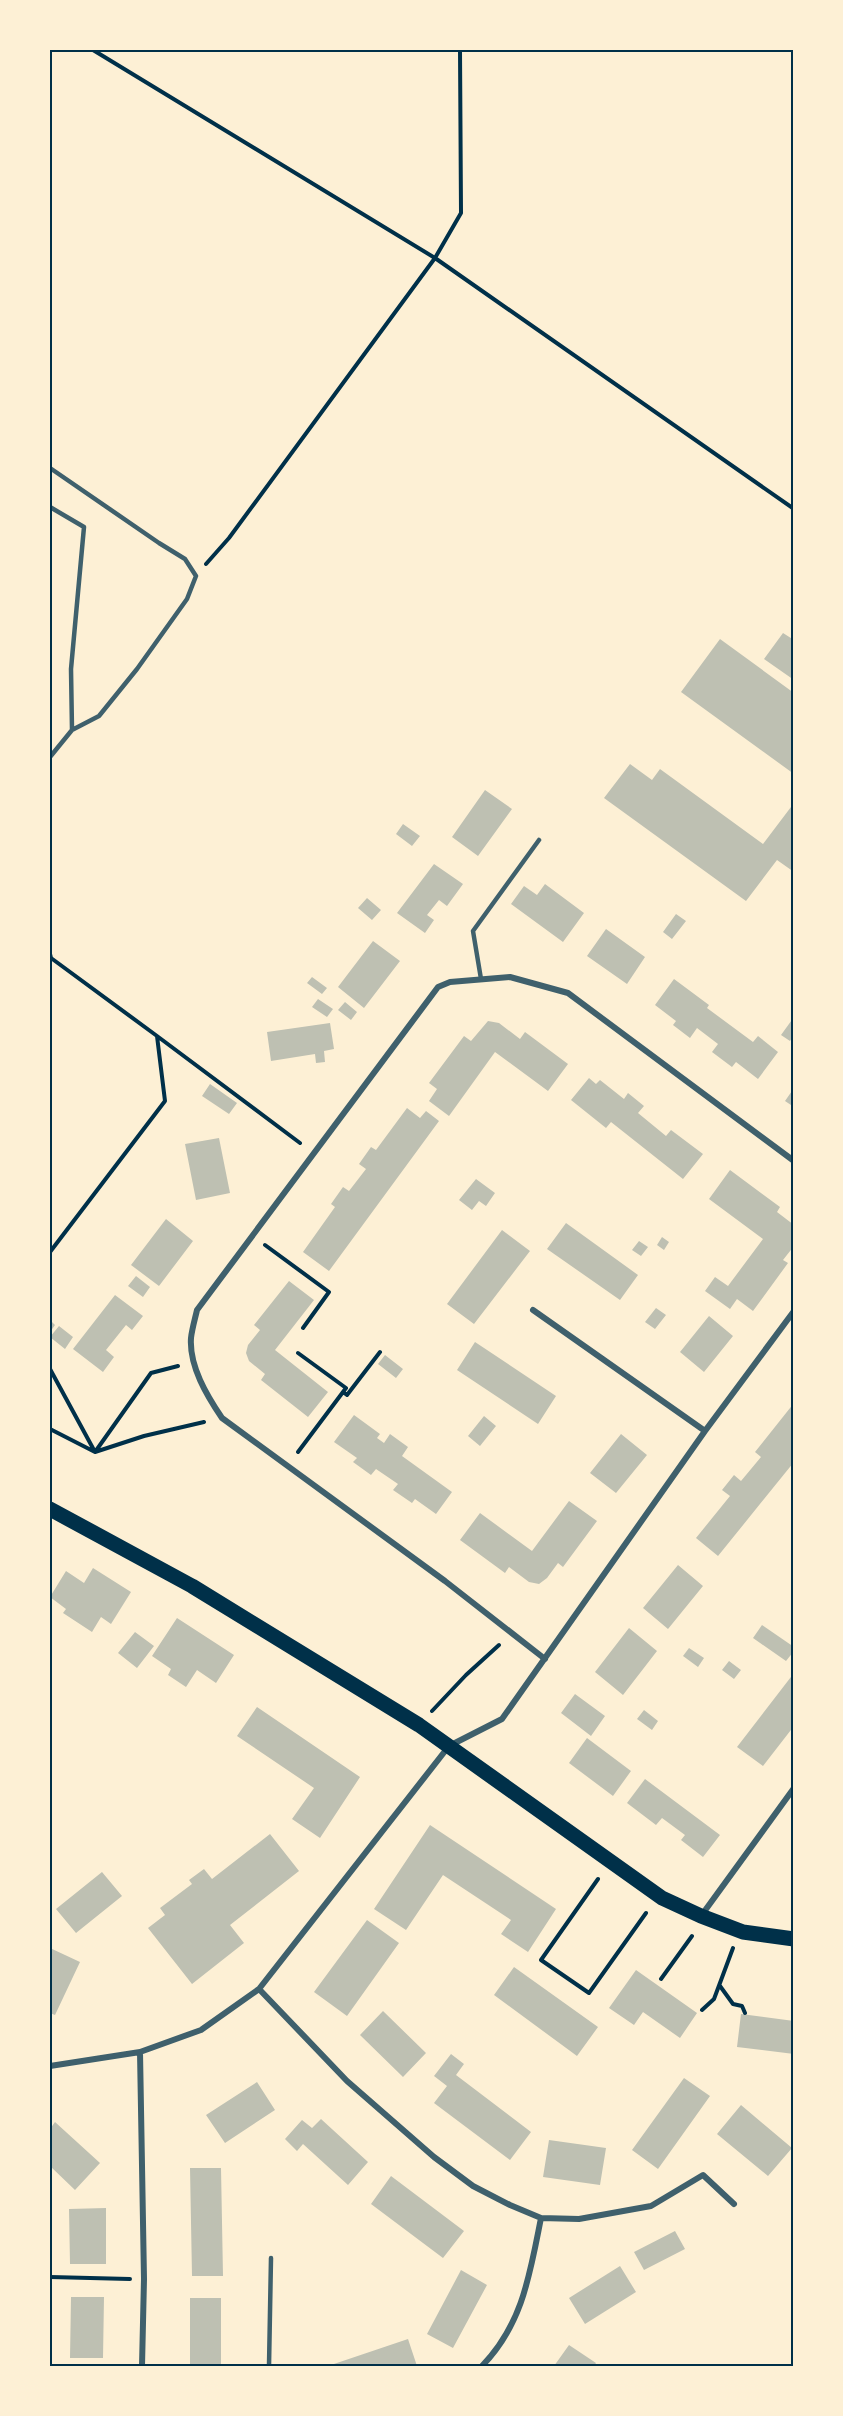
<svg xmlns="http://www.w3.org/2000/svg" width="843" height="2416" font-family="Quicksand,sans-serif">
<rect width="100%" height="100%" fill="#fdf0d5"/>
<path fill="#bec0b2" d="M 783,633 L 794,640 L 794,680 L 764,659 Z
M 720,639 L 794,693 L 794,774 L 681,692 Z
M 630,764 L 652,780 L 660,769 L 763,844 L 794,803 L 794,872 L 777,860 L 746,901 L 604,798 Z
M 485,790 L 512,809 L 478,856 L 452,837 Z
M 403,824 L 420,836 L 412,846 L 396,834 Z
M 434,864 L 463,884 L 447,906 L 439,900 L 427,915 L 434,920 L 425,933 L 397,913 Z
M 545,884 L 584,913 L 563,942 L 511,904 L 524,886 L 537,895 Z
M 367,898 L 381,910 L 372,920 L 358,908 Z
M 676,914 L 686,921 L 672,939 L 663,932 Z
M 606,929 L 645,957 L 627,984 L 587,956 Z
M 373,941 L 400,961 L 364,1008 L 338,987 Z
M 312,977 L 327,988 L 322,994 L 307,983 Z
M 674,979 L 709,1005 L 707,1008 L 753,1042 L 758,1036 L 778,1052 L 758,1079 L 736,1062 L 732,1067 L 712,1052 L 718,1044 L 697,1028 L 690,1038 L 673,1025 L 676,1021 L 655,1005 Z
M 318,999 L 333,1009 L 327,1017 L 312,1007 Z
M 345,1002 L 357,1012 L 351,1020 L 338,1010 Z
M 794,1017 L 794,1035 L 790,1041 L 781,1035 Z
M 488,1021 L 499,1023 L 520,1039 L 525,1032 L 568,1064 L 548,1091 L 495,1052 L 449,1116 L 429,1101 L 437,1089 L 429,1083 L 464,1036 L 471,1041 Z
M 330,1023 L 334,1049 L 324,1051 L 325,1062 L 316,1063 L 315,1054 L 271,1061 L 267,1032 Z
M 589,1078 L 596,1084 L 600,1080 L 624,1099 L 628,1093 L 644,1106 L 638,1113 L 666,1136 L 671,1130 L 703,1154 L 683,1179 L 611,1122 L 606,1128 L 571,1100 Z
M 210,1084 L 237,1103 L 229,1114 L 202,1096 Z
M 794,1088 L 794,1107 L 785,1101 Z
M 407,1108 L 420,1118 L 426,1111 L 439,1121 L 329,1271 L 303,1252 L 335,1207 L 331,1204 L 343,1187 L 349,1191 L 366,1169 L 359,1164 L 371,1147 L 376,1150 Z
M 219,1138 L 230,1193 L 196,1200 L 185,1144 Z
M 730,1170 L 780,1207 L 777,1212 L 794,1225 L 794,1246 L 783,1260 L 788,1263 L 753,1311 L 737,1299 L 730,1309 L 705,1291 L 715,1277 L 728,1286 L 763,1239 L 709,1199 Z
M 476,1179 L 495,1193 L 486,1206 L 479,1201 L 472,1210 L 459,1200 Z
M 166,1219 L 193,1241 L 159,1286 L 131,1265 Z
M 566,1223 L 638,1275 L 620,1300 L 547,1249 Z
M 502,1230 L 530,1251 L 474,1324 L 447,1304 Z
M 662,1237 L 669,1242 L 664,1250 L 657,1245 Z
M 639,1241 L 648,1247 L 641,1256 L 632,1250 Z
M 136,1276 L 150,1287 L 143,1297 L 128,1286 Z
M 289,1281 L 314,1300 L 275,1350 L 328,1392 L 308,1417 L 261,1380 L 265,1374 L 249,1361 L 246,1353 L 248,1345 L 260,1330 L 254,1325 Z
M 115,1295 L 143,1316 L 132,1330 L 126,1325 L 106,1350 L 114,1357 L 103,1372 L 73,1349 Z
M 656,1308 L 666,1315 L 655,1329 L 645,1322 Z
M 709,1316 L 733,1336 L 704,1372 L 680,1352 Z
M 50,1320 L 55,1325 L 50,1332 Z
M 59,1326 L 73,1337 L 65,1349 L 50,1337 Z
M 475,1342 L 556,1396 L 538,1424 L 457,1370 Z
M 385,1355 L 403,1369 L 396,1378 L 378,1364 Z
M 794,1403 L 794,1462 L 718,1556 L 696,1538 L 730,1496 L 722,1490 L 734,1475 L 741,1481 L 761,1457 L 755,1452 Z
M 354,1415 L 380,1434 L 377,1438 L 384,1443 L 390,1434 L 408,1447 L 402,1456 L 452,1492 L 436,1514 L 415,1499 L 412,1503 L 393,1490 L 398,1484 L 376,1469 L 371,1475 L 353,1462 L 357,1458 L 334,1442 Z
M 484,1416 L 496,1426 L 480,1446 L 468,1436 Z
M 621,1434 L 647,1455 L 616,1493 L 590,1473 Z
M 569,1501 L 597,1521 L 563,1567 L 558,1563 L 547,1578 L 539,1584 L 529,1582 L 509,1567 L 505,1573 L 460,1540 L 480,1513 L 532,1551 Z
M 678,1565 L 703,1586 L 668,1629 L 643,1608 Z
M 93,1568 L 131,1592 L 111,1624 L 101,1617 L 92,1632 L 63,1613 L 66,1609 L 50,1597 L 66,1571 L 84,1583 Z
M 177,1618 L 234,1655 L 216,1683 L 197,1670 L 186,1687 L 168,1675 L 171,1669 L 152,1656 Z
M 762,1625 L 794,1647 L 794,1651 L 786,1661 L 753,1638 Z
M 629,1628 L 657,1651 L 623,1695 L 595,1672 Z
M 135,1632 L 154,1646 L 137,1668 L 118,1653 Z
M 689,1648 L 704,1658 L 698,1667 L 683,1656 Z
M 729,1661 L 741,1670 L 734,1679 L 722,1670 Z
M 794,1673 L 794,1726 L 763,1766 L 737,1747 Z
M 575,1694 L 605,1716 L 591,1736 L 561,1713 Z
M 257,1707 L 360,1777 L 320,1838 L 292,1819 L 314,1788 L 237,1736 Z
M 644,1710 L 658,1721 L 652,1730 L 637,1719 Z
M 587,1738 L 631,1771 L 613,1796 L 569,1763 Z
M 645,1779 L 720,1835 L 703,1857 L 681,1840 L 685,1835 L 662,1818 L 656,1825 L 627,1803 Z
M 430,1825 L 556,1909 L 528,1952 L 501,1934 L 511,1920 L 443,1875 L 406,1930 L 374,1909 Z
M 270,1834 L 299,1871 L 230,1925 L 244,1943 L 192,1984 L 148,1928 L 165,1915 L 160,1908 L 192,1884 L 189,1880 L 204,1869 L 212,1879 Z
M 102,1872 L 122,1896 L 76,1933 L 56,1909 Z
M 367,1920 L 399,1943 L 347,2016 L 314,1992 Z
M 50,1948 L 80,1962 L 55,2015 L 50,2013 Z
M 514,1967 L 598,2027 L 577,2056 L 494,1995 Z
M 636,1970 L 697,2013 L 680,2038 L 643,2012 L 634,2025 L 609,2008 Z
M 383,2011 L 426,2053 L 403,2077 L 360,2035 Z
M 741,2014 L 794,2021 L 794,2054 L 737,2047 Z
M 451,2054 L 464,2064 L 456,2075 L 531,2132 L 510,2160 L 434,2103 L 447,2086 L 434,2076 Z
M 684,2078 L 710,2096 L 658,2169 L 632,2150 Z
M 257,2082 L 275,2110 L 225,2143 L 206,2115 Z
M 741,2105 L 792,2148 L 768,2176 L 717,2134 Z
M 321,2119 L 368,2162 L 348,2185 L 303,2144 L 297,2151 L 285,2139 L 302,2120 L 312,2128 Z
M 55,2122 L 100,2163 L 75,2190 L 50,2166 L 50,2129 Z
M 549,2140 L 606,2148 L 600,2185 L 543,2177 Z
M 190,2168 L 221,2168 L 223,2276 L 192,2276 Z
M 391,2176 L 464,2231 L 443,2258 L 371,2204 Z
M 106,2208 L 106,2264 L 70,2264 L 69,2209 Z
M 675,2231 L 685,2249 L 644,2270 L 634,2252 Z
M 620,2266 L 636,2292 L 585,2324 L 569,2298 Z
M 461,2270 L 487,2285 L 453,2348 L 427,2334 Z
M 71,2297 L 104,2297 L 103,2358 L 70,2358 Z
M 190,2298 L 221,2298 L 221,2366 L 190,2366 Z
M 408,2339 L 417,2366 L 328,2366 Z
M 569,2345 L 596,2363 L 594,2366 L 554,2366 Z"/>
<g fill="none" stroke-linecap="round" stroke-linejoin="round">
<path stroke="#003049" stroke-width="4" d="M 93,50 L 435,258 L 461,213 L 460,50
M 206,564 L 229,538 L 435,258 L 794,509
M 50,954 L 51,958 L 157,1036 L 165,1101 L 50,1252
M 157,1036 L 300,1143
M 265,1245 L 329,1292 L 303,1328
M 50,1369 L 95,1452 L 151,1373 L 178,1366
M 343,1392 L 347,1395 L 380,1352
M 50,1429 L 95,1452 L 144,1436 L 204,1422
M 298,1452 L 346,1388 L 298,1353
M 432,1711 L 466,1675 L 499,1645
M 598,1879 L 541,1960 L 589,1993 L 646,1913
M 661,1979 L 692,1936
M 720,1986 L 733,2004 L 742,2006 L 745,2013
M 702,2010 L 714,1999 L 733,1948
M 50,2277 L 130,2279"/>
<path stroke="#3f606c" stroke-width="4.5" d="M 50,468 L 159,543 L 185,559 L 196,576 L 187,599 L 137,669 L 99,716 L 72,730 L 50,757
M 50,507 L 84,527 L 71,669 L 72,730
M 481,979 L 473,931 L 539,840
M 269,2366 L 271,2258"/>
<path stroke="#3f606c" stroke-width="6" d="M 533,1310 L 705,1431
M 545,1659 L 445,1581 L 222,1418 C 207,1396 189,1366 191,1338 C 192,1329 195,1319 197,1310 L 438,987 L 450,982 L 510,977 L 568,993 L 794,1161
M 701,1916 L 794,1788
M 259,1989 L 347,2081 L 434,2157 L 473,2186 L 510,2205 L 541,2218 L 579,2219 L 651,2206 L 703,2175 L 734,2204
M 140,2052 L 144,2279 L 142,2366
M 50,2066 L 140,2052 L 201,2030 L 259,1989 L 449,1746 L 502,1719 L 705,1431 L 794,1311
M 482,2366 C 523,2324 530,2273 541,2218"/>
<path stroke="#003049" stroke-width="15" d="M 50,1509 L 192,1586 L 419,1725 L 662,1898 L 701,1916 L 743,1932 L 794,1939"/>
</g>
<rect width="843" height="2416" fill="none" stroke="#fdf0d5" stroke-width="102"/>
<rect x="51" y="51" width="741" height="2314" fill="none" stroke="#003049" stroke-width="2"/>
</svg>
